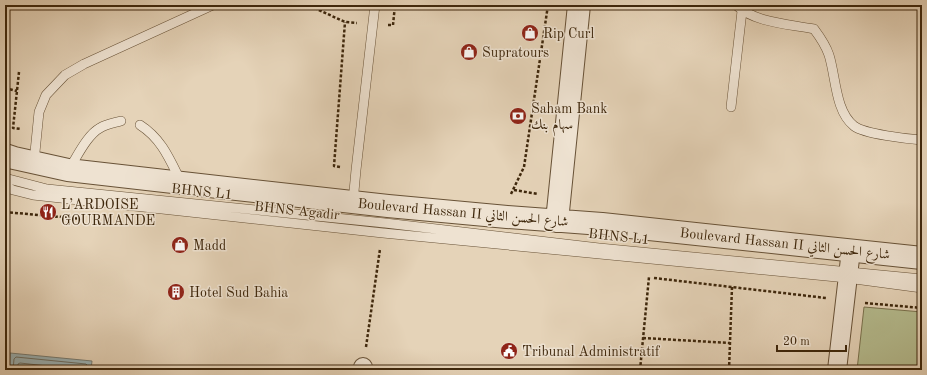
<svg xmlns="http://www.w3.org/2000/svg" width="927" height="375" font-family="'Old Standard TT',Amiri,serif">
<rect width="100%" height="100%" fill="#e5d3b8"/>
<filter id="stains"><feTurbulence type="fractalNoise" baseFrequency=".005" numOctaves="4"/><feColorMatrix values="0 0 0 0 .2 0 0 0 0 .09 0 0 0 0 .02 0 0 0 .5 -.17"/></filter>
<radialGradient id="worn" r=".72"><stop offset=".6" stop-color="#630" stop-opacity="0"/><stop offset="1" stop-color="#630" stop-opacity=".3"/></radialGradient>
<path fill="#b5bc8f" stroke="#7a724e" d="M 864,307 L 922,312 L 922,370 L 857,370 Z"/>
<path fill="#9bb5ba" stroke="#767c74" d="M 10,353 L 92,361 L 91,370 L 9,370 Z"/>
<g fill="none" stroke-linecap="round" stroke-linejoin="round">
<path stroke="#6c6e63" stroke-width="1" d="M 13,370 L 14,359 L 16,357 L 86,364 L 88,366 L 88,370
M 18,370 L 18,364 L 20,363 L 83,370"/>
<g stroke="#685237" stroke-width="10">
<path id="service" d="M 736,5 C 755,23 789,24 814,29 C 820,37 826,46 829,55 C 836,77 835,111 854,126 C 864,134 908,139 922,140
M 731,107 L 742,11
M 140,125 C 162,139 170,160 181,182
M 34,162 L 39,112 L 46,95 L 65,75 L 84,64 L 213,5
M 69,169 C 77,157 87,135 100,128 C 106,124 114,123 121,121
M 5,178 L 47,189 L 385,223 L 599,248 L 922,279
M 5,186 L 13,190 L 33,195 L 383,233 L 847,278 L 922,288
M 353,202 L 356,170 L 375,5"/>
</g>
<g stroke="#685237" stroke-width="20">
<path id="minor" d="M 363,370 L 363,367
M 837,370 L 851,250"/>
</g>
<g stroke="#685237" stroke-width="24">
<path id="tertiary" d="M 5,155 L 14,158 L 68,170 L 182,183 L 388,206 L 507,217 L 602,224 L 922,258
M 557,221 L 579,5"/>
</g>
<path stroke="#3e270c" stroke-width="2.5" stroke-dasharray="3 2" stroke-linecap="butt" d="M 285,5 L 292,6 L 299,5
M 305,5 L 308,5 L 345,22 L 357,23
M 388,25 L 393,25 L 395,5
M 19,72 L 13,128 L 21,129
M 5,88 L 17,91
M 340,167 L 334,166 L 345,22
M 514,190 L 538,194
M 511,194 L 524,167 L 548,5
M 5,212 L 84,219
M 654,278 L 826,298
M 865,303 L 922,308
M 643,338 L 730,343
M 366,347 L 380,249
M 640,370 L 649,277
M 729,370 L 732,287"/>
<use href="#service" stroke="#eee2d1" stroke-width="9"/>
<use href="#minor" stroke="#eee2d1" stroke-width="18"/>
<use href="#tertiary" stroke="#eee2d1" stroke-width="22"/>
</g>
<defs>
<g id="shop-disc" transform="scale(0.9)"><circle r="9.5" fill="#8f2418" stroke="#eee2d1"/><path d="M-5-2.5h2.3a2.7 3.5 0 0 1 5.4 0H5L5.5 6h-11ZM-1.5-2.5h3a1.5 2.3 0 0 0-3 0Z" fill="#fff"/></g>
<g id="bank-disc" transform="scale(0.9)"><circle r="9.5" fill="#8f2418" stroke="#eee2d1"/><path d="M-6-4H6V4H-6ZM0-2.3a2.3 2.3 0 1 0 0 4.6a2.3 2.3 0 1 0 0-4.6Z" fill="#fff"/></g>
<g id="restaurant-disc" transform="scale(0.9)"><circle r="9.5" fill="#8f2418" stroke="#eee2d1"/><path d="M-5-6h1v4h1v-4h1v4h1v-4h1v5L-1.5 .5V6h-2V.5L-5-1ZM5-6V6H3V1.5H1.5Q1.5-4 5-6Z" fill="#fff"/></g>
<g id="building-disc" transform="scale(0.9)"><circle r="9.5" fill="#8f2418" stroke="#eee2d1"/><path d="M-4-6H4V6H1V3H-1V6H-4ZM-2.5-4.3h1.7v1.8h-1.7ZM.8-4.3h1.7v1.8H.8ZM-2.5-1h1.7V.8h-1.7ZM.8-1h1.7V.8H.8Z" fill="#fff"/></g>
<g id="civic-disc" transform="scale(0.9)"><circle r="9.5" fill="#8f2418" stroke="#eee2d1"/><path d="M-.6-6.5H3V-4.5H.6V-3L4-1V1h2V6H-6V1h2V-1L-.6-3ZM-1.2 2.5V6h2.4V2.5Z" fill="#fff"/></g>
</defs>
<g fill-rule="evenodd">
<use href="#shop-disc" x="530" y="33"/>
<use href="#shop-disc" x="469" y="52"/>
<use href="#bank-disc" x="518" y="116"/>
<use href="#restaurant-disc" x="48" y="212"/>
<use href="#shop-disc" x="180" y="245"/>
<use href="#building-disc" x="176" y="292"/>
<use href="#civic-disc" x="509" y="351"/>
</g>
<g text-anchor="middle" stroke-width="3" stroke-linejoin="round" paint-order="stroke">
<g font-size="14" fill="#3e270c" stroke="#eee2d1" text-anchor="start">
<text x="543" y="38">Rip Curl</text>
<text x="482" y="57">Supratours</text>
<text x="531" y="113">Saham Bank<tspan x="531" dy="16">سهام بنك</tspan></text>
<text x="61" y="209">L’ARDOISE<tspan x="61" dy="16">GOURMANDE</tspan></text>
<text x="193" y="250">Madd</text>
<text x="189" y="297">Hotel Sud Bahia</text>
<text x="522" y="356">Tribunal Administratif</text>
</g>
<g font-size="14" fill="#3e270c" stroke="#eee2d1">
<text transform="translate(202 191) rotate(6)" y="5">BHNS L1</text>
<text transform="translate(297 210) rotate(6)" y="5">BHNS Agadir</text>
<text transform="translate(463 212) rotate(5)" y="5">Boulevard Hassan II شارع الحسن الثاني</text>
<text transform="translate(619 236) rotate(6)" y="5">BHNS L1</text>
<text transform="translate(785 243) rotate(6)" y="5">Boulevard Hassan II شارع الحسن الثاني</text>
</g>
</g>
<rect width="927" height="375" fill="none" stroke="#e5d3b8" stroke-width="20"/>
<rect x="6" y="6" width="915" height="363" fill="none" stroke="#3e270c" stroke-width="2"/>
<rect x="10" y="10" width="907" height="355" fill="none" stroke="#3e270c"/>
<path d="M777 345v6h69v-6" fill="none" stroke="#3e270c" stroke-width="2"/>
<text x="783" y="345" font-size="12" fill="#3e270c" stroke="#eee2d1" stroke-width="3" paint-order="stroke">20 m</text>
<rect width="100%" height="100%" filter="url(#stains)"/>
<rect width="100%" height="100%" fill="url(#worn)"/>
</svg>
